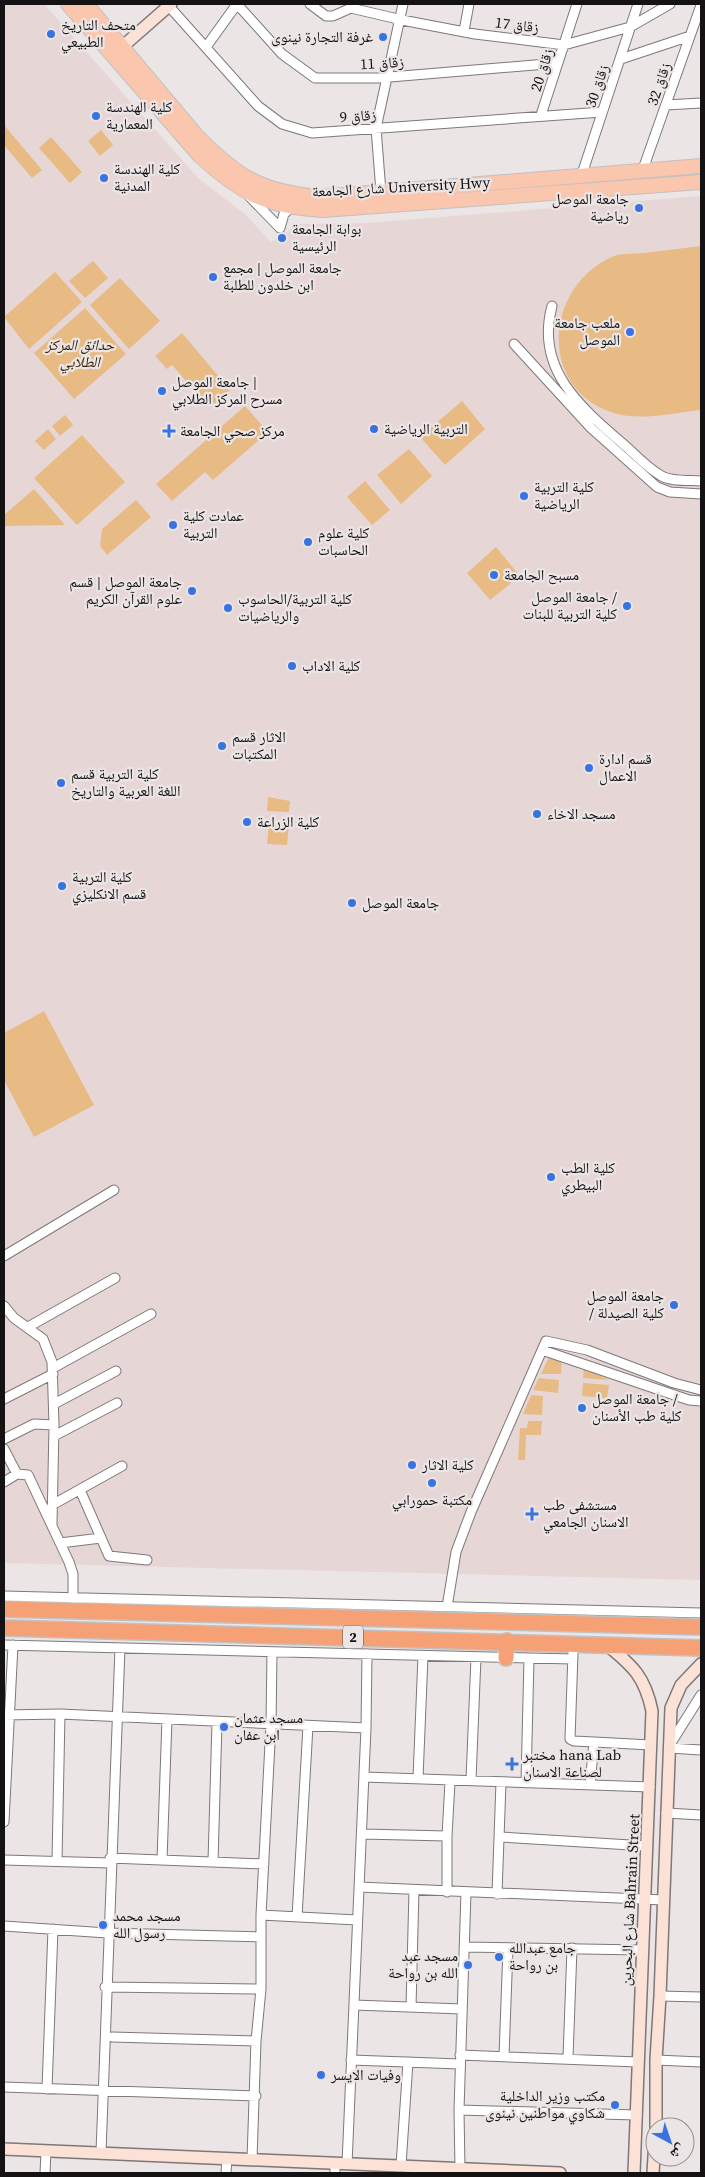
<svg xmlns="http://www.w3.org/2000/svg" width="705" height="2177" font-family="'Source Serif 4','Noto Naskh Arabic',serif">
<rect width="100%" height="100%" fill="#ece5e5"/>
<path fill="#e6d7d6" d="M 4,4 L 44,4 L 199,179 L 245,214 L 271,242 L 298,224 L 368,223 L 701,196 L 701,1580 L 4,1563 Z"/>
<path fill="#e8ba84" d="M 4,125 L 42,170 L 32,178 L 4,145 Z
M 101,130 L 113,145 L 100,156 L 88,141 Z
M 51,137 L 82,172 L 70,183 L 39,148 Z
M 701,246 L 701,410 C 673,413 637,422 611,412 C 536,386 546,284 614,256 C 623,253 635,254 645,253 C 663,251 682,248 701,246 Z
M 93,261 L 108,278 L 85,298 L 69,281 Z
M 55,272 L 82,302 L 29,349 L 4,317 Z
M 120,278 L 160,321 L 129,349 L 90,305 Z
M 85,308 L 126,354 L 74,399 L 34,353 Z
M 182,333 L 230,390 L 214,404 L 205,394 L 201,398 L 172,365 L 167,369 L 155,356 Z
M 462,401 L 485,429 L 445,465 L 420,437 Z
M 245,406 L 268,432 L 213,480 L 205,472 L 172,501 L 156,484 Z
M 65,415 L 73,425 L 60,436 L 52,426 Z
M 48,429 L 56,439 L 44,450 L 35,441 Z
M 82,435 L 125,482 L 77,525 L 34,478 Z
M 409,449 L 432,476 L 401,504 L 377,475 Z
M 365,481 L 390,510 L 372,525 L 347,497 Z
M 34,489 L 65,525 L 4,526 L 4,515 Z
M 136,500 L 151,517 L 107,555 L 100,546 L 102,529 Z
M 496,547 L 520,576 L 490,600 L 467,573 Z
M 268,797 L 290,801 L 289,812 L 267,811 Z
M 269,823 L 289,824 L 287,845 L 267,844 Z
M 44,1011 L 94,1105 L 34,1137 L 4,1080 L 4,1033 Z
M 549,1357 L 562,1357 L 561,1374 L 541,1374 Z
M 584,1366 L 609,1380 L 583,1378 Z
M 539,1378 L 559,1380 L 558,1393 L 533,1390 Z
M 583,1383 L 609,1385 L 607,1398 L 582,1396 Z
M 531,1395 L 543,1396 L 542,1415 L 523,1414 Z
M 528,1421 L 542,1421 L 541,1435 L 526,1435 L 525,1460 L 518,1460 L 520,1428 L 527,1428 Z"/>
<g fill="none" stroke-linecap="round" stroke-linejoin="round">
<g stroke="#7e7878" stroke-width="11">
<path id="street" d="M 167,4 L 258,106 L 282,124 L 312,133 L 602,112
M 237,4 L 282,54 L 315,78 L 378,78 L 558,63
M 310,4 L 326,16 L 333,16 L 351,8 L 402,20 L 475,34 L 564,45 L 630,27 L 670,4
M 464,31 L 469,4
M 206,47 L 237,4
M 621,59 L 690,36
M 666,105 L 701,103
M 541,115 L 577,4
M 642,172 L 701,5
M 581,177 L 638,4
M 381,192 L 376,128 L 403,4
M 249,196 L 280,228
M 280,228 L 284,214 L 291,207
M 552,306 C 535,368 579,406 622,443 C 634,453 646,467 660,475 C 670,482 689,480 701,481
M 514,344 L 591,428 L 657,487 L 670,492 L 701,494
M 4,1256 L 114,1190
M 4,1306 L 14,1318 L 43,1339 L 52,1362 L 54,1425 L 52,1524
M 28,1327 L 115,1278
M 542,1350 L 689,1400 L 701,1401
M 53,1368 L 151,1314
M 4,1399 L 53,1374
M 54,1404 L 116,1371
M 54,1436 L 117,1403
M 4,1439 L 34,1424 L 54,1425
M 4,1449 L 17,1474
M 4,1482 L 17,1474 L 28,1475 L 69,1562 L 73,1574 L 73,1598
M 80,1490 L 109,1556 L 147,1560
M 52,1505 L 122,1466
M 60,1543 L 101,1538
M 4,1596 L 701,1613
M 447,1607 L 456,1552 L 471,1512 L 546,1341 L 587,1350 L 674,1383 L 701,1390
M 4,1645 L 573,1659
M 573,1653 L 570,1739 L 574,1741 L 594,1742 L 590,1785
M 4,1715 L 60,1714 L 366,1728
M 594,1742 L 651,1745
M 669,1746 L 701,1695
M 669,1748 L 701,1750
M 364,1777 L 650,1787
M 418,1778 L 423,1656
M 471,1780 L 476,1657
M 526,1783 L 529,1658
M 666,1813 L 701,1815
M 4,1822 L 13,1645
M 362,1834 L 447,1836
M 500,1837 L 647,1846
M 110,1858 L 264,1864
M 4,1860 L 110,1863
M 162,1860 L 167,1719
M 57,1861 L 60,1714
M 213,1862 L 217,1722
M 359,1887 L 664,1900
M 447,1892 L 447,1836 L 450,1782
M 497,1894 L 501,1782
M 261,1915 L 357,1920
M 297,1917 L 308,1726
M 4,1926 L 107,1933 L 261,1937
M 465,1947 L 642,1950
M 105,1987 L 261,1989
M 660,1996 L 701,1997
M 354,2005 L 462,2009
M 411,2007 L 414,1890
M 112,2037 L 256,2041
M 460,2055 L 638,2062
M 504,2056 L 508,1948
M 568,2058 L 572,1948
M 351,2060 L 460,2064
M 656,2060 L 701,2062
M 4,2087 L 256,2096
M 47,2089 L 53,1929
M 459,2110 L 637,2115
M 101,2152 L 120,1648
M 252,2159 L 256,2041 L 261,1989 L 261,1915 L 271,1724 L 272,1652
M 347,2164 L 366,1728 L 367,1654
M 401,2165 L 408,2062
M 460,2169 L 459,2110 L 466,1892
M 45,2173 L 46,2152
M 226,2173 L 227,2158
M 335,2173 L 335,2163"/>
</g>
<g stroke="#7e7878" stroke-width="14">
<path id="secondary" d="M 122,47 L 171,4
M 607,1645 C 633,1666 645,1677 652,1711 L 634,2173
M 656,2127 L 656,2060 L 660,1996 L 671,1708 L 681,1685 L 701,1664
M 4,2149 L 560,2173
M 653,2173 L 655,2141"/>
</g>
<g stroke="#c2c1c1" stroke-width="16">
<path id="primary" d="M 68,4 L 199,155 C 240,193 266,207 323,210 L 701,182
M 86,4 L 196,135 C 237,177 261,192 320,197 L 701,166"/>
</g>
<g stroke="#c2c1c1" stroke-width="18">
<path id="highway" d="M 4,1609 L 701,1627
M 4,1628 L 701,1648
M 506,1658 L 507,1641"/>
</g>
<use href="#street" stroke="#fff" stroke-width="9"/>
<use href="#secondary" stroke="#fce2d6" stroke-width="11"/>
<use href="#primary" stroke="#fac6ad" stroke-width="14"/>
<use href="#highway" stroke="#f6a076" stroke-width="15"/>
</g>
<g fill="#3973e2" stroke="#ece5e5" stroke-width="2">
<circle cx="51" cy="34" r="5"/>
<circle cx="383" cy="37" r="5"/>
<circle cx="96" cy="116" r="5"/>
<circle cx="104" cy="178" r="5"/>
<circle cx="639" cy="208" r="5"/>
<circle cx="282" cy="238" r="5"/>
<circle cx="213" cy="277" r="5"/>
<circle cx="630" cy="332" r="5"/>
<circle cx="162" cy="391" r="5"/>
<circle cx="374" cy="429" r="5"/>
<path d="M166.5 423.5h5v5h5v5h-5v5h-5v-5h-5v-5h5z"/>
<circle cx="524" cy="496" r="5"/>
<circle cx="173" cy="525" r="5"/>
<circle cx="308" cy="542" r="5"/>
<circle cx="494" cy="575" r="5"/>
<circle cx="192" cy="591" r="5"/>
<circle cx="627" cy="606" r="5"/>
<circle cx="228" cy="608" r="5"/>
<circle cx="292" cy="666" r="5"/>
<circle cx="222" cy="746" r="5"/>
<circle cx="589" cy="768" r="5"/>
<circle cx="61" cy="783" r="5"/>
<circle cx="537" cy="814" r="5"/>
<circle cx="247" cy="822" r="5"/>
<circle cx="62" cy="886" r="5"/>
<circle cx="352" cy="903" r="5"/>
<circle cx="551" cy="1177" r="5"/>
<circle cx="674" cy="1305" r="5"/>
<circle cx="582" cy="1408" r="5"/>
<circle cx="412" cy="1465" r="5"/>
<circle cx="432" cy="1483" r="5"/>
<path d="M529.5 1506.5h5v5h5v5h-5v5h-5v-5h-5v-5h5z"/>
<circle cx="224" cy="1727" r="5"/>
<path d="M509.5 1756.5h5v5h5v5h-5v5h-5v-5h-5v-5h5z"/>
<circle cx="103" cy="1925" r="5"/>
<circle cx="499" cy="1957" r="5"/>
<circle cx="468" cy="1965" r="5"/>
<circle cx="321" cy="2075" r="5"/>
<circle cx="615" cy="2105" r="5"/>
</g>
<g text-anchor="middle" stroke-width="4.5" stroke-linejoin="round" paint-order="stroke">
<rect fill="#ece5e5" stroke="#555151" stroke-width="1" x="343" y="1625.5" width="20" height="23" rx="4"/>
<g font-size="14" font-weight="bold" fill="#141212">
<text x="353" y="1642">2</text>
</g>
<g font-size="15" fill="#141212" stroke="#ece5e5" text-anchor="start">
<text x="61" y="30">متحف التاريخ<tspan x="61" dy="17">الطبيعي</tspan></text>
<text x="373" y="42" text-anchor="end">غرفة التجارة نينوى</text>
<text x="106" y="112">كلية الهندسة<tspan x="106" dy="17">المعمارية</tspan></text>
<text x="114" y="174">كلية الهندسة<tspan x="114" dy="17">المدنية</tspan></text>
<text x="629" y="204" text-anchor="end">جامعة الموصل<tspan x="629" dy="17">رياضية</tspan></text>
<text x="292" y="234">بوابة الجامعة<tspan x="292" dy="17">الرئيسية</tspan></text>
<text x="223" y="273">جامعة الموصل | مجمع<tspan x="223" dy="17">ابن خلدون للطلبة</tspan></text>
<text x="620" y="328" text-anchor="end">ملعب جامعة<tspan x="620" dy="17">الموصل</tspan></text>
<text x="172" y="387">جامعة الموصل |<tspan x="172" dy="17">مسرح المركز الطلابي</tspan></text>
<text x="384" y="434">التربية الرياضية</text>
<text x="180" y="436">مركز صحي الجامعة</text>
<text x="534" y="492">كلية التربية<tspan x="534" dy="17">الرياضية</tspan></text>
<text x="183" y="521">عمادت كلية<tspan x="183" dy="17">التربية</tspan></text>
<text x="318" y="538">كلية علوم<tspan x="318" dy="17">الحاسبات</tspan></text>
<text x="504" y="580">مسبح الجامعة</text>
<text x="182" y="587" text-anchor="end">جامعة الموصل | قسم<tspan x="182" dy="17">علوم القرآن الكريم</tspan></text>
<text x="617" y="602" text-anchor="end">جامعة الموصل /<tspan x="617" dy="17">كلية التربية للبنات</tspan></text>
<text x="238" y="604">كلية التربية/الحاسوب<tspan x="238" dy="17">والرياضيات</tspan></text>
<text x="302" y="671">كلية الاداب</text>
<text x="232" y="742">الاثار قسم<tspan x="232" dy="17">المكتبات</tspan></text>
<text x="599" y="764">قسم ادارة<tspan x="599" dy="17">الاعمال</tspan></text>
<text x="71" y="779">كلية التربية قسم<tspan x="71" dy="17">اللغة العربية والتاريخ</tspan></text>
<text x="547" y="819">مسجد الاخاء</text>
<text x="257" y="827">كلية الزراعة</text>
<text x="72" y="882">كلية التربية<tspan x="72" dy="17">قسم الانكليزي</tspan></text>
<text x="362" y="908">جامعة الموصل</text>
<text x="561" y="1173">كلية الطب<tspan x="561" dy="17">البيطري</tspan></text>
<text x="664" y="1301" text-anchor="end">جامعة الموصل<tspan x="664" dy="17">/ كلية الصيدلة</tspan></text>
<text x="592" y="1404">جامعة الموصل /<tspan x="592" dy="17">كلية طب الأسنان</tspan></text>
<text x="422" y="1470">كلية الاثار</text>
<text x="432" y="1505" text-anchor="middle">مكتبة حمورابي</text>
<text x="543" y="1510">مستشفى طب<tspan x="543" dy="17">الاسنان الجامعي</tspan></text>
<text x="234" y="1723">مسجد عثمان<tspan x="234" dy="17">ابن عفان</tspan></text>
<text x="523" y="1760">مختبر hana Lab<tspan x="523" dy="17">لصناعة الاسنان</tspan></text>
<text x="113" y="1921">مسجد محمد<tspan x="113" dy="17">رسول الله</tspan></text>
<text x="509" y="1953">جامع عبدالله<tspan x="509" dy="17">بن رواحة</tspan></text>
<text x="458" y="1961" text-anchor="end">مسجد عبد<tspan x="458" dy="17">الله بن رواحة</tspan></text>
<text x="331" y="2080">وفيات الايسر</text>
<text x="605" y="2101" text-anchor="end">مكتب وزير الداخلية<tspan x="605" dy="17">شكاوي مواطنين نينوى</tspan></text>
</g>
<g font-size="15" fill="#141212" stroke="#ece5e5">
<text transform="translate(517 25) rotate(7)" y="5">زقاق 17</text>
<text transform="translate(382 63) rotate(-3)" y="5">زقاق 11</text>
<text transform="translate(542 70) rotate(-72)" y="5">زقاق 20</text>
<text transform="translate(659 84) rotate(-71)" y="5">زقاق 32</text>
<text transform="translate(597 86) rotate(-71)" y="5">زقاق 30</text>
<text transform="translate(358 116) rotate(-4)" y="5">زقاق 9</text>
<text transform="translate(401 187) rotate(-3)" y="5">شارع الجامعة University Hwy</text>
<text transform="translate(630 1900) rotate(-87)" y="5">شارع البحرين Bahrain Street</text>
</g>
<g font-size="15" font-style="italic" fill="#3a2407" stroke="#ece5e5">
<text x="80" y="350">حدائق المركز<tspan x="80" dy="17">الطلابي</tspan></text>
</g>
</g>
<rect width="705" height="2177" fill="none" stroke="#141212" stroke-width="10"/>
<g transform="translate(670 2142) rotate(140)"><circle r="24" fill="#ece5e5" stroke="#969191"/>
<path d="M0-4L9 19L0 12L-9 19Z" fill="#3973e2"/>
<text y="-8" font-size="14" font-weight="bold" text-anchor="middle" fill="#141212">ش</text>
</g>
</svg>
